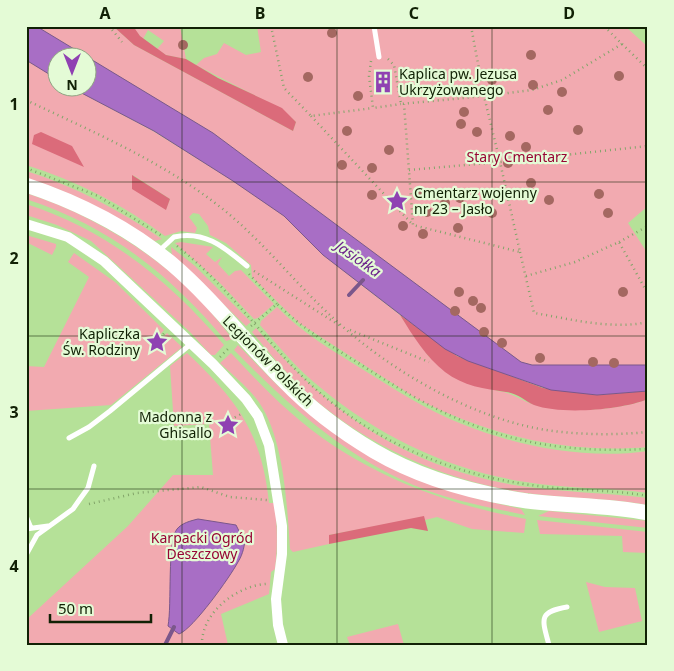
<svg xmlns="http://www.w3.org/2000/svg" width="674" height="671" font-family="'Noto Sans',sans-serif">
<rect width="100%" height="100%" fill="#b5e198"/>
<path fill="#f2aab0" fill-rule="evenodd" d="M 36,26 L 113,26 L 134,45 L 293,131 L 296,122 L 281,109 L 196,65 L 204,58 L 217,54 L 224,43 L 246,55 L 261,52 L 257,26 L 625,26 L 648,47 L 648,206 L 628,223 L 648,254 L 648,365 L 532,365 L 521,362 L 213,133 Z
M 180,26 L 186,59 L 166,55 L 157,49 L 164,41 L 148,30 L 143,39 L 132,27 Z
M 26,60 L 57,79 L 58,88 L 72,88 L 153,131 L 233,181 L 284,216 L 323,255 L 400,315 L 429,357 L 497,391 C 513,392 522,402 536,405 C 567,413 619,411 648,399 L 648,447 C 566,454 491,436 417,399 L 299,323 L 252,277 L 251,265 L 226,243 L 210,235 L 208,226 L 199,214 L 193,213 L 189,217 L 197,228 L 195,233 L 181,231 L 165,236 C 123,204 76,181 26,165 ZM 133,175 L 170,199 L 166,209 L 150,200 Z
M 26,171 C 75,186 119,210 162,239 L 155,241 L 151,239 C 111,213 72,192 26,178 Z
M 26,193 C 88,213 146,248 193,292 C 207,306 220,324 233,339 L 226,341 C 169,274 111,227 26,199 Z
M 26,204 C 107,230 170,281 224,345 L 215,355 L 211,355 L 190,332 L 91,241 L 57,225 L 26,215 Z
M 26,235 L 56,244 L 56,247 L 52,255 L 26,242 Z
M 181,242 L 213,247 L 206,254 L 215,262 L 222,257 L 218,264 L 229,276 L 235,271 L 241,270 L 274,304 L 258,318 L 254,319 L 219,282 L 175,243 Z
M 171,247 L 195,266 L 251,322 L 246,326 L 172,255 Z
M 74,253 L 115,282 L 164,330 L 154,342 L 156,344 L 167,333 L 182,347 L 111,405 L 26,411 L 26,366 L 44,367 L 89,277 L 68,262 Z
M 277,307 C 302,333 332,350 362,369 C 394,389 426,410 462,424 C 519,447 587,460 648,451 L 648,493 C 608,487 566,489 526,482 C 451,471 380,437 321,388 C 298,370 279,347 260,325 L 261,321 Z
M 256,328 C 329,413 407,468 520,486 C 562,492 605,493 648,498 L 648,505 C 610,498 572,499 534,494 C 454,484 376,451 314,399 C 291,379 271,355 252,332 Z
M 238,345 L 278,386 L 314,417 L 474,498 L 521,509 L 525,515 C 492,508 459,502 426,490 C 350,461 291,408 234,350 Z
M 187,353 C 237,400 262,433 269,503 L 275,503 C 277,525 278,546 275,569 L 271,572 L 269,594 L 221,614 L 228,645 L 26,645 L 26,620 L 128,526 L 173,475 L 213,475 L 209,424 L 174,426 L 170,366 Z
M 231,353 C 250,373 269,394 290,412 C 356,471 439,503 526,519 L 524,533 L 472,529 L 437,517 L 425,520 L 424,517 L 329,535 L 329,544 L 293,552 L 290,549 C 287,504 284,432 255,397 C 245,385 232,374 220,363 Z
M 549,511 L 648,521 L 648,528 L 538,516 Z
M 537,520 L 648,532 L 648,553 L 623,552 L 622,536 L 540,534 Z
M 586,582 L 605,587 L 635,588 L 642,621 L 599,632 Z
M 398,624 L 404,645 L 350,645 L 347,637 Z"/>
<path fill="#db6b7a" d="M 113,26 L 133,26 L 140,36 L 166,55 L 186,59 L 218,78 L 282,108 L 296,122 L 293,131 L 134,45 Z
M 41,132 L 72,146 L 84,167 L 32,144 L 34,135 Z
M 132,175 L 170,199 L 166,210 L 132,189 Z
M 400,315 L 457,356 L 543,388 L 597,395 L 648,391 L 648,399 C 622,410 561,415 534,405 C 525,401 517,393 506,392 C 485,389 463,386 445,372 C 426,357 413,336 400,315 Z
M 424,516 L 428,531 L 411,528 L 329,544 L 329,535 Z"/>
<path fill="#a86ec5" stroke="#7b578b" d="M 26,26 L 36,26 L 213,133 L 521,362 L 532,365 L 648,365 L 648,391 L 597,395 L 551,390 L 468,361 L 445,349 L 323,255 L 284,216 L 233,181 L 154,131 L 72,88 L 88,88 L 88,58 L 58,58 L 57,79 L 26,60 Z
M 198,519 L 236,525 L 241,535 L 245,536 C 245,545 243,554 238,562 C 230,577 193,629 179,634 L 168,626 C 172,605 167,541 177,529 C 182,523 190,521 198,519 Z"/>
<g fill="none" stroke-linecap="round" stroke-linejoin="round">
<path stroke="#7b578b" stroke-width="4" d="M 349,295 L 363,280
M 165,645 L 174,627"/>
<path stroke="#82a56a" stroke-width="2.5" stroke-dasharray="1 4" stroke-linecap="butt" d="M 109,26 L 122,42
M 271,26 L 284,88 L 311,116 L 373,108
M 471,26 L 484,96 L 532,90 L 562,80 L 622,44 L 604,26
M 622,44 L 648,69
M 388,59 L 394,65 L 401,104 L 484,96 L 500,162 L 648,146
M 371,61 L 369,76 L 373,108 L 401,104
M 26,100 C 89,130 159,160 215,203 C 259,236 291,279 331,316 C 388,370 475,421 553,431 C 585,435 617,435 648,432
M 311,116 L 413,225 L 404,104
M 26,168 L 98,196 L 162,236
M 409,170 L 500,162 L 520,252 L 413,225
M 619,242 L 648,226
M 177,246 C 227,285 263,338 308,382 C 368,439 449,474 531,485 C 570,491 609,489 648,496
M 520,252 L 534,313 C 571,319 611,330 648,322
M 254,271 L 342,327
M 249,274 L 277,304
M 526,276 L 575,262 L 619,242 L 648,294
M 251,326 L 277,304 C 302,328 331,346 360,364 C 460,429 527,455 648,449
M 350,330 L 429,362
M 157,342 L 165,332
M 220,357 L 230,347
M 226,422 L 243,413
M 89,504 L 137,493 L 201,487 L 230,497 L 267,500
M 202,645 C 201,613 236,586 266,584"/>
<path stroke="#fff" stroke-width="5" d="M 374,26 L 379,57
M 159,251 L 174,237 C 205,230 225,248 247,266
M 69,438 L 89,427 L 110,411 L 192,343
M 26,516 L 31,528
M 26,529 L 48,526
M 26,555 L 37,535 L 73,509 L 80,499 L 88,488 L 94,466
M 549,645 C 542,619 538,612 567,607"/>
<path stroke="#fff" stroke-width="10" d="M 26,224 L 68,237 L 104,261 L 213,364 L 246,399 L 258,416 L 269,445 L 282,526 L 282,554 L 276,599 L 278,625 L 283,645"/>
<path stroke="#fff" stroke-width="15" d="M 26,185 C 80,203 128,227 172,264 C 213,299 246,343 284,381 C 310,408 342,432 374,451 C 420,478 474,493 527,501 C 567,506 608,505 648,513"/>
</g>
<g fill="#a46861">
<circle cx="332" cy="33" r="5"/>
<circle cx="183" cy="45" r="5"/>
<circle cx="531" cy="55" r="5"/>
<circle cx="619" cy="76" r="5"/>
<circle cx="308" cy="77" r="5"/>
<circle cx="492" cy="80" r="5"/>
<circle cx="533" cy="85" r="5"/>
<circle cx="562" cy="92" r="5"/>
<circle cx="358" cy="96" r="5"/>
<circle cx="548" cy="110" r="5"/>
<circle cx="464" cy="112" r="5"/>
<circle cx="461" cy="124" r="5"/>
<circle cx="578" cy="130" r="5"/>
<circle cx="347" cy="131" r="5"/>
<circle cx="477" cy="132" r="5"/>
<circle cx="510" cy="136" r="5"/>
<circle cx="526" cy="147" r="5"/>
<circle cx="389" cy="150" r="5"/>
<circle cx="508" cy="163" r="5"/>
<circle cx="342" cy="165" r="5"/>
<circle cx="372" cy="168" r="5"/>
<circle cx="531" cy="183" r="5"/>
<circle cx="419" cy="192" r="5"/>
<circle cx="599" cy="194" r="5"/>
<circle cx="372" cy="195" r="5"/>
<circle cx="460" cy="198" r="5"/>
<circle cx="549" cy="200" r="5"/>
<circle cx="445" cy="203" r="5"/>
<circle cx="427" cy="212" r="5"/>
<circle cx="492" cy="213" r="5"/>
<circle cx="608" cy="213" r="5"/>
<circle cx="403" cy="226" r="5"/>
<circle cx="458" cy="228" r="5"/>
<circle cx="423" cy="234" r="5"/>
<circle cx="459" cy="292" r="5"/>
<circle cx="623" cy="292" r="5"/>
<circle cx="473" cy="301" r="5"/>
<circle cx="481" cy="308" r="5"/>
<circle cx="455" cy="311" r="5"/>
<circle cx="484" cy="332" r="5"/>
<circle cx="502" cy="343" r="5"/>
<circle cx="540" cy="358" r="5"/>
<circle cx="593" cy="362" r="5"/>
<circle cx="614" cy="363" r="5"/>
</g>
<path fill="none" stroke="#112105" stroke-width="1" stroke-opacity="0.55" d="M 182,26 L 182,645M 337,26 L 337,645M 492,26 L 492,645M 26,182 L 648,182M 26,336 L 648,336M 26,489 L 648,489"/>
<defs>
<g id="building-bare" transform="scale(1.725)"><path d="M-4-6H4V6H1V3H-1V6H-4ZM-2.5-4.3h1.7v1.8h-1.7ZM.8-4.3h1.7v1.8H.8ZM-2.5-1h1.7V.8h-1.7ZM.8-1h1.7V.8H.8Z" fill="#8f41b2" stroke="#e4fbd6" stroke-width="2.5" paint-order="stroke"/></g>
<g id="sight-bare" transform="scale(1.725)"><path d="M0-6L1.8-2.2L6-1.7L2.9 1.2L3.7 5.4L0 3.3L-3.7 5.4L-2.9 1.2L-6-1.7L-1.8-2.2Z" fill="#8f41b2" stroke="#e4fbd6" stroke-width="2.5" paint-order="stroke"/></g>
</defs>
<g fill-rule="evenodd">
<use href="#building-bare" x="383" y="82"/>
<use href="#sight-bare" x="397" y="201"/>
<use href="#sight-bare" x="157" y="342"/>
<use href="#sight-bare" x="228" y="425"/>
</g>
<g text-anchor="middle" stroke-width="4.5" stroke-linejoin="round" paint-order="stroke">
<g font-size="14" fill="#112105" stroke="#e4fbd6" text-anchor="start">
<text x="399" y="79">Kaplica pw. Jezusa<tspan x="399" dy="16">Ukrzyżowanego</tspan></text>
<text x="414" y="198">Cmentarz wojenny<tspan x="414" dy="16">nr 23 – Jasło</tspan></text>
<text x="140" y="339" text-anchor="end">Kapliczka<tspan x="140" dy="16">Św. Rodziny</tspan></text>
<text x="212" y="422" text-anchor="end">Madonna z<tspan x="212" dy="16">Ghisallo</tspan></text>
</g>
<g font-size="14" fill="#970534" stroke="#e4fbd6">
<text x="517" y="162">Stary Cmentarz</text>
<text x="202" y="543">Karpacki Ogród<tspan x="202" dy="16">Deszczowy</tspan></text>
</g>
<g font-size="14" fill="#112105" stroke="#e4fbd6">
<text transform="translate(268 361) rotate(45)" y="5">Legionów Polskich</text>
</g>
<g font-size="15" font-style="italic" fill="#6d238c" stroke="#e4fbd6">
<text transform="translate(358 259) rotate(35)" y="5">Jasiołka</text>
</g>
</g>
<rect width="674" height="671" fill="none" stroke="#e4fbd6" stroke-width="55"/>
<g transform="translate(72 72) rotate(180)"><circle r="24" fill="#e4fbd6" stroke="#90a482"/>
<path d="M0-4L9 19L0 12L-9 19Z" fill="#8f41b2"/>
<text y="-8" font-size="14" font-weight="bold" text-anchor="middle" fill="#112105">N</text>
</g>
<path d="M50 614v8h101v-8" fill="none" stroke="#112105" stroke-width="2.5"/>
<text x="58" y="614" font-size="15" fill="#112105" stroke="#e4fbd6" stroke-width="4" paint-order="stroke">50 m</text>
<rect x="28" y="28" width="618" height="616" fill="none" stroke="#112105" stroke-width="2"/>
<g font-size="16" text-anchor="middle" font-weight="bold" fill="#112105">
<text x="105" y="19">A</text>
<text x="260" y="19">B</text>
<text x="414" y="19">C</text>
<text x="569" y="19">D</text>
<text x="14" y="110">1</text>
<text x="14" y="264">2</text>
<text x="14" y="418">3</text>
<text x="14" y="572">4</text>
</g>
</svg>
